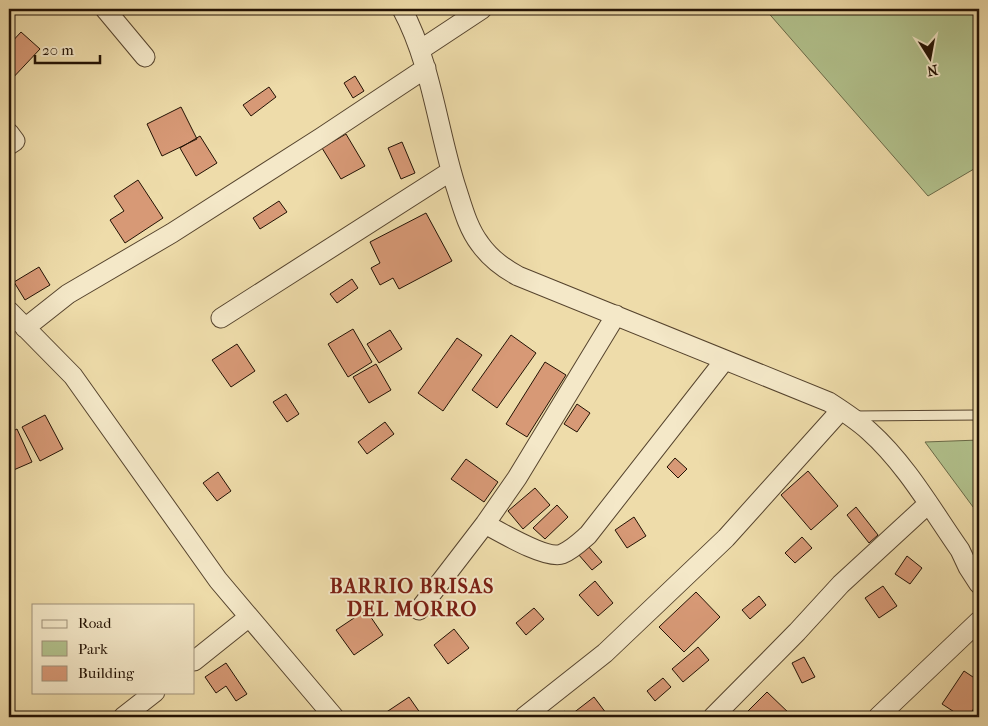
<svg xmlns="http://www.w3.org/2000/svg" width="988" height="726" font-family="'IM FELL French Canon',serif">
<rect width="100%" height="100%" fill="#eedcaa"/>
<filter id="stains"><feTurbulence type="fractalNoise" baseFrequency=".004" numOctaves="4"/><feColorMatrix values="0 0 0 0 .2 0 0 0 0 .09 0 0 0 0 .02 0 0 0 .5 -.17"/></filter>
<radialGradient id="worn" r=".72"><stop offset=".6" stop-color="#630" stop-opacity="0"/><stop offset="1" stop-color="#630" stop-opacity=".3"/></radialGradient>
<path fill="#b2c28d" stroke="#6a6a48" d="M 765,9 L 979,9 L 979,166 L 928,196 Z
M 979,440 L 979,515 L 925,442 Z"/>
<path fill="#d79976" stroke="#231204" d="M 21,32 L 40,49 L 9,82 L 9,45 Z
M 355,76 L 364,91 L 353,98 L 344,83 Z
M 269,87 L 276,97 L 251,116 L 243,105 Z
M 181,107 L 197,139 L 162,156 L 147,124 Z
M 346,134 L 365,166 L 341,179 L 322,148 Z
M 200,136 L 217,163 L 196,176 L 180,148 Z
M 402,142 L 415,173 L 401,179 L 388,148 Z
M 138,180 L 163,218 L 125,243 L 110,220 L 124,211 L 114,196 Z
M 279,201 L 287,212 L 260,229 L 253,218 Z
M 426,213 L 452,261 L 399,289 L 393,278 L 380,285 L 371,268 L 380,263 L 370,242 Z
M 39,267 L 50,285 L 25,300 L 14,282 Z
M 352,279 L 358,288 L 337,303 L 330,294 Z
M 353,329 L 372,362 L 348,377 L 328,344 Z
M 390,330 L 402,349 L 379,363 L 367,344 Z
M 511,335 L 536,353 L 497,408 L 472,390 Z
M 457,338 L 482,355 L 443,411 L 418,393 Z
M 237,344 L 255,371 L 231,387 L 212,360 Z
M 545,362 L 566,375 L 527,437 L 506,424 Z
M 376,364 L 391,390 L 369,403 L 353,377 Z
M 286,394 L 299,414 L 287,422 L 273,402 Z
M 577,404 L 590,413 L 577,432 L 564,424 Z
M 45,415 L 63,449 L 40,461 L 22,427 Z
M 385,422 L 394,434 L 367,454 L 358,442 Z
M 17,429 L 32,462 L 9,472 L 9,433 Z
M 675,458 L 687,469 L 678,478 L 667,467 Z
M 466,459 L 498,482 L 484,502 L 451,479 Z
M 808,471 L 838,506 L 811,530 L 781,495 Z
M 218,472 L 231,491 L 217,501 L 203,483 Z
M 535,488 L 550,505 L 523,529 L 508,511 Z
M 557,505 L 568,517 L 545,539 L 533,528 Z
M 856,507 L 878,535 L 869,543 L 847,515 Z
M 634,517 L 646,536 L 627,548 L 615,530 Z
M 802,537 L 812,548 L 795,563 L 785,553 Z
M 588,546 L 602,562 L 592,570 L 578,554 Z
M 907,556 L 922,568 L 910,584 L 895,574 Z
M 595,581 L 613,603 L 598,616 L 579,595 Z
M 883,586 L 897,606 L 879,618 L 865,598 Z
M 696,592 L 720,617 L 684,652 L 659,627 Z
M 759,596 L 766,605 L 750,619 L 742,610 Z
M 534,608 L 544,619 L 526,635 L 516,623 Z
M 366,610 L 383,635 L 354,655 L 336,630 Z
M 454,629 L 469,648 L 448,664 L 434,645 Z
M 698,647 L 709,660 L 683,682 L 672,669 Z
M 804,657 L 815,677 L 802,683 L 792,663 Z
M 226,663 L 247,694 L 236,701 L 226,686 L 216,693 L 205,677 Z
M 964,671 L 979,681 L 979,701 L 968,717 L 962,717 L 942,704 Z
M 663,678 L 671,687 L 655,701 L 647,691 Z
M 767,692 L 791,715 L 789,717 L 754,717 L 748,711 Z
M 409,697 L 423,717 L 379,717 Z
M 594,697 L 609,717 L 574,717 L 572,714 Z
M 565,711 L 571,717 L 557,717 Z"/>
<g fill="none" stroke-linecap="round" stroke-linejoin="round">
<g stroke="#56442e" stroke-width="11">
<path id="service" d="M 855,416 L 979,415"/>
</g>
<g stroke="#56442e" stroke-width="21">
<path id="minor" d="M 105,9 L 145,57
M 402,9 C 431,63 437,126 455,184 C 462,205 467,227 480,244 C 490,258 503,268 518,276 L 829,402 C 843,411 857,420 869,431 C 906,464 932,510 960,550 L 968,567 L 979,584
M 420,50 L 482,9
M 9,133 L 15,141 L 9,145
M 9,311 L 73,376 L 218,580 L 334,717
M 221,318 L 451,171
M 25,328 L 68,294 L 172,233 L 322,137 L 426,68
M 485,524 C 500,532 547,560 562,554 C 572,550 580,542 588,535 L 724,361
M 419,610 L 485,524 L 517,478 L 616,315
M 194,661 L 249,617
M 123,717 L 155,692
M 524,717 L 605,653 L 726,538 L 841,410
M 713,717 L 797,632 L 841,584 L 928,504
M 878,717 L 979,621"/>
</g>
<use href="#service" stroke="#f4e8c8" stroke-width="9"/>
<use href="#minor" stroke="#f4e8c8" stroke-width="19"/>
</g>
<g text-anchor="middle" stroke-width="4" stroke-linejoin="round" paint-order="stroke">
<g font-size="20" font-weight="bold" letter-spacing="1" fill="#7a1f14" stroke="#f4e8c8">
<text x="412" y="593">BARRIO BRISAS<tspan x="412" dy="23">DEL MORRO</tspan></text>
</g>
</g>
<rect width="988" height="726" fill="none" stroke="#eedcaa" stroke-width="30"/>
<rect x="10" y="10" width="968" height="706" fill="none" stroke="#231204" stroke-width="2.5"/>
<rect x="15" y="15" width="958" height="696" fill="none" stroke="#231204"/>
<rect x="32" y="604" width="162" height="90" fill="#f4e8c8" stroke="#a0927a"/>
<rect x="42" y="620" width="25" height="8" fill="#f4e8c8" stroke="#a0927a"/>
<text x="78" y="628" font-size="15" fill="#231204">Road</text>
<rect x="42" y="641" width="25" height="15" fill="#b2c28d" stroke="#a0927a"/>
<text x="78" y="654" font-size="15" fill="#231204">Park</text>
<rect x="42" y="666" width="25" height="15" fill="#d79976" stroke="#a0927a"/>
<text x="78" y="678" font-size="15" fill="#231204">Building</text>
<g transform="translate(930 58) rotate(169)" stroke="#f4e8c8" stroke-width="4" paint-order="stroke">
<path d="M0-4L9 19L0 12L-9 19Z" fill="#231204"/>
<text y="-8" font-size="14" font-weight="bold" text-anchor="middle" fill="#231204">N</text>
</g>
<path d="M35 55v8h65v-8" fill="none" stroke="#231204" stroke-width="2.5"/>
<text x="42" y="55" font-size="15" fill="#231204" stroke="#f4e8c8" stroke-width="4" paint-order="stroke">20 m</text>
<rect width="100%" height="100%" filter="url(#stains)"/>
<rect width="100%" height="100%" fill="url(#worn)"/>
</svg>
